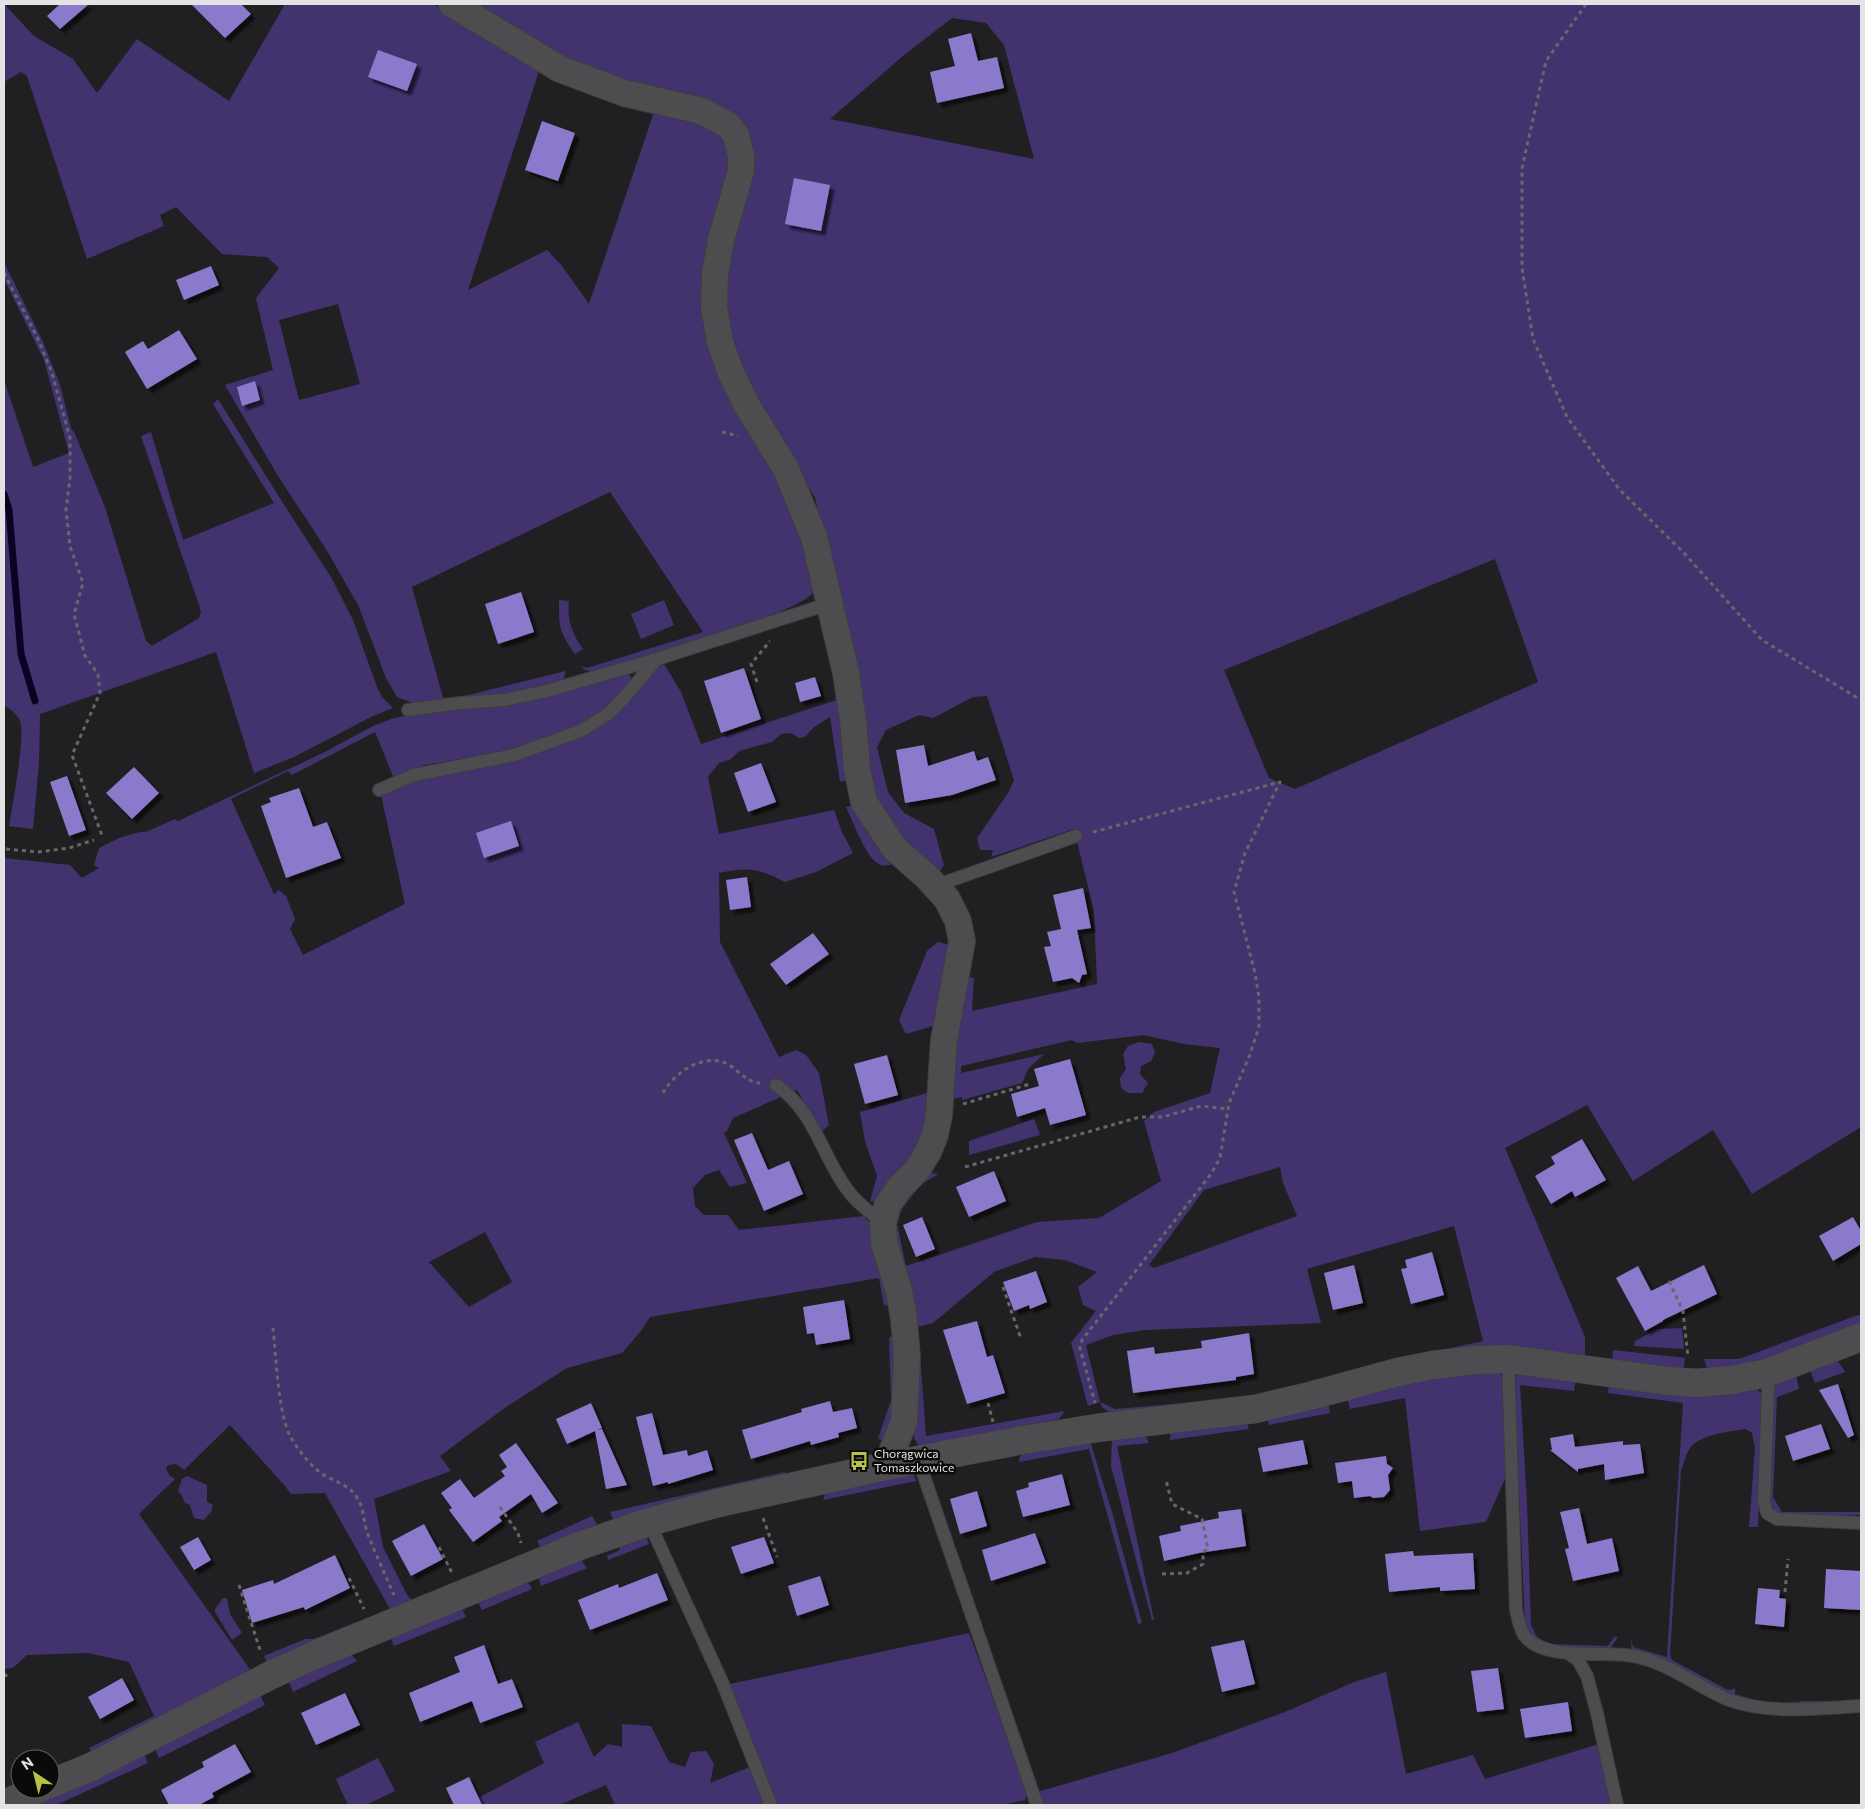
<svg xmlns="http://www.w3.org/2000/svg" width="1865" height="1809" font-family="Commissioner,sans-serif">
<defs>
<filter id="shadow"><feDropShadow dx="4.5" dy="4.5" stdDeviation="1" flood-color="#0009"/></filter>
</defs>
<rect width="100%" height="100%" fill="#202022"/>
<path fill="#42336f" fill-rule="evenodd" d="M 4,4 L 34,36 L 73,59 L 97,93 L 137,39 L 229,101 L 285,4 L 433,4 L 540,68 L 468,290 L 547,250 L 562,266 L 589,304 L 655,109 C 677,112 709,114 725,134 C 747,163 712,242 706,277 C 704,287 707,329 709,340 C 714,368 729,397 745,420 C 756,435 768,450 777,466 C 794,496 807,529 812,563 C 814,571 818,583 814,591 C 802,614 631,661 598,671 C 591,672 585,671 580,666 L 587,668 L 703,632 L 610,492 L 412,587 L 444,701 L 566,671 L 564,678 L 560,682 L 501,695 L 416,704 L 397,697 L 386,678 L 358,605 L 326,549 L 278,476 L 225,385 L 273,370 L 256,298 L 279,268 L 267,257 L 222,254 L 176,207 L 160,215 L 164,226 L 87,259 L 27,76 L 21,72 L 4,82 ZM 338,304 L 360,384 L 299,400 L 279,320 Z
M 470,4 L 1861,4 L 1861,1127 L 1752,1194 L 1713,1130 L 1633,1181 L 1587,1105 L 1505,1148 L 1585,1337 L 1585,1359 L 1427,1353 L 1483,1341 L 1454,1226 L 1307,1269 L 1321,1323 L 1145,1330 L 1113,1335 L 1086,1345 L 1100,1402 L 1115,1409 L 1220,1400 L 1113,1415 L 1102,1407 L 1100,1402 L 1088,1406 L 1071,1343 L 1096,1311 L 1083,1305 L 1078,1287 L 1097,1272 L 1065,1260 L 1035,1257 L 994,1272 L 933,1323 L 918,1327 L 926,1436 L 1065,1411 L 1059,1419 L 923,1446 L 919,1446 L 914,1438 L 914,1374 L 895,1255 L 896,1208 L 927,1173 L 939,1174 L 921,1184 L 902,1209 L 897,1224 L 906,1266 L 1037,1222 L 1099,1218 L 1161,1181 L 1144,1121 L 1154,1112 L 1210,1093 L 1220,1048 L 1184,1044 L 1144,1035 L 1077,1043 L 1072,1040 L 961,1066 L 961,1073 L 1044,1054 L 1028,1069 L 1022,1083 L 962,1100 L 962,1097 L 953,1099 L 952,1045 L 967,977 L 974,978 L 972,1011 L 1097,984 L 1094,911 L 1074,829 L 991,857 L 993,850 L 980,850 L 977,838 L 1008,793 L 1014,780 L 987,696 L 973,697 L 933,718 L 919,715 L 886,730 L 877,747 L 888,792 L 904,813 L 934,829 L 944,865 L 940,871 L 930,869 L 887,827 L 873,803 L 839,599 L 815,498 L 732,356 L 724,282 L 753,155 C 752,137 749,130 738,116 L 614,81 L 550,52 ZM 952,18 L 986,23 L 1004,45 L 1034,159 L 830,119 L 903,56 ZM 1495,559 L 1538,682 L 1295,789 L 1269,778 L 1224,670 ZM 1280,1167 L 1283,1183 L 1297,1216 L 1154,1268 L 1149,1265 L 1204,1190 Z
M 4,262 L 43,342 L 60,385 L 71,428 L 75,434 L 105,507 L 146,641 L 152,646 L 199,618 L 201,611 L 141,436 L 151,432 L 183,540 L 274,503 L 213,404 L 218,399 L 281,500 L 331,577 L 353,620 L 377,687 L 382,697 L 393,708 L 371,717 L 294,757 L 254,773 L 216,652 L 40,714 L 39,763 L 33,829 L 9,826 C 12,807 26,735 20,721 C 16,713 11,710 4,705 L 4,380 L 33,467 L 69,453 L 44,360 L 4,279 Z
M 559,600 L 569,601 C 567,621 572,633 583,649 L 575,654 C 559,631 559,628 559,600 Z
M 664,600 L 674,625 L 641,639 L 631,614 Z
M 664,664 L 681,692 L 701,744 L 840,699 L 849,780 L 840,782 L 830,717 L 814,727 L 805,737 L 799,738 L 791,733 L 781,734 L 772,742 L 739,751 L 731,759 L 719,763 L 708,777 L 719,834 L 834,810 L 842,832 L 853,853 L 816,872 L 785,882 C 759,868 748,867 719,873 L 720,942 L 779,1057 L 796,1050 L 806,1055 L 819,1073 L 829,1125 L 821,1132 L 797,1090 L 733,1118 L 727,1131 L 724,1133 L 747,1183 L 730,1187 L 719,1170 L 705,1175 L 693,1188 L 695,1206 L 704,1215 L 728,1215 L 739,1230 L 864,1216 L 873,1227 L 889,1304 L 884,1306 L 879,1278 L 650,1317 L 641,1331 L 622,1353 L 567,1368 L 506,1407 L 440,1456 L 451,1471 L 374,1499 L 383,1547 L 407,1595 L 412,1600 L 424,1595 L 422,1600 L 370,1620 L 369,1618 L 390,1609 L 325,1493 L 291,1494 L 285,1486 L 230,1425 L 184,1470 L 176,1464 L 168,1465 L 166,1468 L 169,1475 L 175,1479 L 139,1514 L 249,1668 L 251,1675 L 95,1755 L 89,1748 L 154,1716 L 129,1662 L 87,1653 L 27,1655 L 13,1668 L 4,1669 L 4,858 L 70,865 L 82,878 L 99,868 L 94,865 L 99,848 L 119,838 L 140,832 L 146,832 L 175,819 L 178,821 L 325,752 L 373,726 L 394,718 L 624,674 L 630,675 L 632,680 L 604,710 L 587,722 L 565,733 L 503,751 L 426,765 L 393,776 L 375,732 L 292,775 L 288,771 L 231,799 L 274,894 L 279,890 L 286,896 L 295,919 L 290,929 L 303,955 L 405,904 L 381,795 L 426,777 L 506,763 L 544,751 L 579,738 L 609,720 L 626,705 L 654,670 ZM 485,1232 L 512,1282 L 469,1307 L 429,1262 Z
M 852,806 L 896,863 C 889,865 883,868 877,863 C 866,856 852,820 846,807 Z
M 938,942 L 949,945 L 936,1025 L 906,1034 L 899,1020 L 927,951 Z
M 1139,1042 L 1152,1044 L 1155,1053 L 1151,1061 L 1141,1066 L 1140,1074 L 1148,1083 L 1142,1093 L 1128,1093 L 1121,1088 L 1120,1078 L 1126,1069 L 1123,1054 L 1128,1046 Z
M 931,1092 L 930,1126 L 883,1203 L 870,1201 L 877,1176 L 865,1141 L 860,1112 Z
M 1034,1119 L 1040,1135 L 969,1155 L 969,1141 Z
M 1861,1314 L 1861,1327 L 1768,1362 L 1708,1372 L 1704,1359 L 1739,1359 Z
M 1682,1328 L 1684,1349 L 1634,1346 L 1635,1341 L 1657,1329 Z
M 900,1335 L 900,1381 L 888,1441 L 878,1439 L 891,1400 L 889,1337 Z
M 1613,1350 L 1685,1358 L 1683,1372 L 1612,1364 Z
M 1833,1360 L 1838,1361 L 1845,1372 L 1815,1383 L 1809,1368 Z
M 1495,1369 L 1501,1375 L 1503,1382 L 1507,1474 L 1486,1522 L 1420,1531 L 1405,1398 L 1350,1409 L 1347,1396 L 1382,1387 Z
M 1517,1374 L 1576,1378 L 1574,1391 L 1520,1385 L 1527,1502 L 1531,1625 L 1537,1637 L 1550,1644 L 1608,1646 L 1614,1637 L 1618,1637 L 1610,1649 C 1591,1648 1551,1651 1536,1639 C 1531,1635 1528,1629 1525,1623 L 1514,1382 Z
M 1796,1375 L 1799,1389 L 1777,1397 L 1773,1497 L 1782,1512 L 1861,1512 L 1861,1515 L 1800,1515 L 1778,1513 L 1773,1508 L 1769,1499 L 1774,1387 L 1777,1380 Z
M 1609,1382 L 1755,1387 L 1761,1393 L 1763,1399 L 1758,1527 L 1749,1527 L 1755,1448 L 1752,1433 L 1746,1429 C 1731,1431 1699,1435 1690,1448 C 1685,1455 1684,1464 1681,1471 L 1670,1655 L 1672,1660 L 1726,1689 L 1732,1690 L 1735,1688 L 1735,1694 L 1761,1702 L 1784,1704 L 1803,1701 L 1861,1701 L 1777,1705 L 1739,1698 L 1632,1652 L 1631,1639 L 1633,1647 L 1667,1657 L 1683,1403 L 1608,1393 Z
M 1328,1400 L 1330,1413 L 1269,1425 L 1267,1415 Z
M 1245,1419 L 1249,1429 L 1170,1440 L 1171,1428 Z
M 1144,1431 L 1149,1443 L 1117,1446 L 1154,1620 L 1152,1620 L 1111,1466 L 1112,1435 Z
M 1089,1438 L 1112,1512 L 1142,1623 L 1138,1624 L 1089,1449 L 1019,1462 L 1020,1456 L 1030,1448 Z
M 785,1472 L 785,1475 L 613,1519 L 610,1512 Z
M 907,1472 L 914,1475 L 916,1481 L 823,1500 L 826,1491 Z
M 187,1476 L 207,1485 L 207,1502 L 213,1505 L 211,1512 L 204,1520 L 194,1518 L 190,1505 L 185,1503 L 181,1494 L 178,1491 L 182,1479 Z
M 592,1516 L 597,1524 L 541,1548 L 537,1541 Z
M 645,1533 L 649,1544 L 608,1560 L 607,1556 L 620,1550 L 617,1543 Z
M 580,1558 L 587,1568 L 541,1586 L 539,1578 L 544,1571 Z
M 520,1580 L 529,1584 L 532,1589 L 482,1610 L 476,1598 Z
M 223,1598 L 227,1598 L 230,1614 L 242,1633 L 232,1640 L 215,1612 L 215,1609 Z
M 462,1608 L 466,1617 L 394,1646 L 389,1633 Z
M 354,1623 L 354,1628 L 269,1666 L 264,1656 L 305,1639 L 314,1639 Z
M 969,1633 L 1028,1793 L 1025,1800 L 1001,1805 L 776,1805 L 730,1684 Z
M 348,1651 L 357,1661 L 293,1692 L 287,1678 Z
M 1386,1672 L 1406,1774 L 1473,1755 L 1485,1779 L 1599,1744 L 1612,1805 L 1042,1805 L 1037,1792 L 1172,1753 L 1285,1712 L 1354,1682 Z
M 258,1691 L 265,1705 L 159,1758 L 154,1746 Z
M 578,1722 L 594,1757 L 608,1744 L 622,1747 L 622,1724 L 651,1726 L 669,1762 L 685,1767 L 691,1752 L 706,1751 L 714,1764 L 710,1783 L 750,1767 L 765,1805 L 615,1805 L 606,1785 L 559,1805 L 465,1805 L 544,1763 L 535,1742 Z
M 143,1751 L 148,1763 L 56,1805 L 43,1805 L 41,1800 Z
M 378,1758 L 395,1791 L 366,1805 L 348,1805 L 336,1779 Z"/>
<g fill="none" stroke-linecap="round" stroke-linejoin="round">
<path stroke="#0c0123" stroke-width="7" d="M 4,494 L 9,510 L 21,654 L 35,701"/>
</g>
<path fill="#8b7acb" filter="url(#shadow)" d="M 60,4 L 89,4 L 60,29 L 47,16 Z
M 191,4 L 241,4 L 251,14 L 225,38 Z
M 971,33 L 978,61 L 997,57 L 1004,88 L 937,103 L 930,72 L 955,66 L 948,39 Z
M 378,50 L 417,64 L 407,91 L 368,77 Z
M 542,121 L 575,133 L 558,181 L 525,170 Z
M 794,178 L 830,185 L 821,231 L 785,224 Z
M 211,266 L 219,285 L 184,300 L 176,280 Z
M 179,330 L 197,359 L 147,389 L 125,352 L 143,341 L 148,349 Z
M 255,381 L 260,400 L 242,406 L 237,387 Z
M 521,592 L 534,632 L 498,644 L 485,604 Z
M 744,668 L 761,719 L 721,733 L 704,681 Z
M 815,677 L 821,696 L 800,702 L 795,683 Z
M 924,745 L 928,766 L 974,751 L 977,761 L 988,757 L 996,780 L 952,795 L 905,803 L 896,750 Z
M 761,763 L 776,802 L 748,812 L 734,773 Z
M 134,767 L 159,793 L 132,819 L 106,793 Z
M 67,776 L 86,830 L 69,836 L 50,782 Z
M 299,788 L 313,827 L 327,822 L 341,858 L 286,878 L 261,806 L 271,802 L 269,798 Z
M 511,821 L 519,846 L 484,858 L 476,833 Z
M 747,877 L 751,907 L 730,910 L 726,880 Z
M 1083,888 L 1091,928 L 1077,930 L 1087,974 L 1082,975 L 1079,983 L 1072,978 L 1053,982 L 1044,947 L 1051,946 L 1047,932 L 1061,929 L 1053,895 Z
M 813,933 L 829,954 L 786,985 L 770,964 Z
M 887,1055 L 898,1095 L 865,1104 L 854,1064 Z
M 1070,1059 L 1086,1115 L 1050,1125 L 1045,1108 L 1017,1117 L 1011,1094 L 1039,1086 L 1034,1069 Z
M 752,1133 L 768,1170 L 789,1161 L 803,1194 L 764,1211 L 734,1140 Z
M 1582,1139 L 1606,1180 L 1575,1197 L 1572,1191 L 1551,1204 L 1535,1176 L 1555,1164 L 1551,1157 Z
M 994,1171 L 1006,1201 L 969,1217 L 956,1187 Z
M 922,1217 L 935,1249 L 916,1257 L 903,1225 Z
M 1853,1217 L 1861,1231 L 1861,1244 L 1833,1261 L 1819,1236 Z
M 1432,1252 L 1444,1295 L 1411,1304 L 1401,1269 L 1407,1268 L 1405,1260 Z
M 1354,1265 L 1363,1303 L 1333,1310 L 1324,1273 Z
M 1704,1265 L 1717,1294 L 1663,1320 L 1663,1321 L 1645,1331 L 1616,1278 L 1638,1266 L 1651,1291 Z
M 1036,1271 L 1047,1302 L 1030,1309 L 1029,1305 L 1014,1311 L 1003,1282 Z
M 844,1300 L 850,1339 L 816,1345 L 814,1333 L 807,1334 L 803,1307 Z
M 977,1321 L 987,1357 L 993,1355 L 1005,1393 L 967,1404 L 943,1330 Z
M 1249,1333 L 1254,1374 L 1236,1377 L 1236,1380 L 1133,1393 L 1127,1351 L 1154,1347 L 1155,1354 L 1202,1348 L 1201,1341 Z
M 1838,1384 L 1854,1435 L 1848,1438 L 1819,1390 Z
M 830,1401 L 833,1412 L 852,1408 L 857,1428 L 838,1433 L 839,1437 L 811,1445 L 810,1441 L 751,1459 L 742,1430 L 802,1412 L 801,1409 Z
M 591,1403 L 602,1428 L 597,1430 L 602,1429 L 627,1485 L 606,1489 L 595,1431 L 567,1444 L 556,1419 Z
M 652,1413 L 663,1455 L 687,1450 L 688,1456 L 707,1450 L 713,1470 L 668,1484 L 668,1482 L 653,1486 L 636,1417 Z
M 1821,1424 L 1830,1449 L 1793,1461 L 1785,1436 Z
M 1573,1434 L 1575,1447 L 1623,1441 L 1623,1445 L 1640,1444 L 1644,1473 L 1605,1480 L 1604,1464 L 1578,1469 L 1578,1472 L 1550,1450 L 1552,1450 L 1550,1438 Z
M 1303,1440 L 1308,1464 L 1263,1472 L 1258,1448 Z
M 516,1443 L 558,1503 L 542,1513 L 531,1494 L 499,1517 L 502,1521 L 473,1542 L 449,1510 L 452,1508 L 441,1493 L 460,1479 L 474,1498 L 505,1476 L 501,1471 L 507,1467 L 499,1455 Z
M 1386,1456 L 1387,1464 L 1393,1468 L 1388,1475 L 1390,1490 L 1384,1497 L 1373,1498 L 1370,1496 L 1354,1498 L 1352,1481 L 1338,1483 L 1335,1463 Z
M 1062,1474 L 1070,1505 L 1023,1517 L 1016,1491 L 1029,1487 L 1028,1483 Z
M 977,1491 L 987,1526 L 960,1534 L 950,1499 Z
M 1579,1508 L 1587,1544 L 1612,1538 L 1619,1571 L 1573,1581 L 1565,1549 L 1569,1548 L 1560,1512 Z
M 1241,1509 L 1246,1546 L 1199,1553 L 1164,1561 L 1159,1536 L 1181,1531 L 1180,1526 L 1219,1518 L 1218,1512 Z
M 424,1524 L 443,1559 L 411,1576 L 392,1541 Z
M 1035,1533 L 1046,1563 L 991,1581 L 982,1550 Z
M 198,1537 L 211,1560 L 194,1570 L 180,1547 Z
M 764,1537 L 774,1563 L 741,1574 L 731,1547 Z
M 1413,1551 L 1414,1556 L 1473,1553 L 1475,1589 L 1440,1591 L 1440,1587 L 1389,1592 L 1385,1554 Z
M 335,1555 L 350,1588 L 305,1610 L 304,1607 L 252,1623 L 242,1590 L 273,1580 L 274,1584 Z
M 1826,1569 L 1861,1571 L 1861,1610 L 1824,1608 Z
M 657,1573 L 668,1600 L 590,1630 L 578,1600 L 618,1584 L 619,1588 Z
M 820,1576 L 829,1605 L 797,1616 L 788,1586 Z
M 1758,1588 L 1780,1590 L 1779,1598 L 1786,1599 L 1784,1627 L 1755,1624 Z
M 1244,1640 L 1255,1684 L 1222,1692 L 1211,1647 Z
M 484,1645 L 498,1684 L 512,1679 L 523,1707 L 480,1723 L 472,1701 L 420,1722 L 409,1693 L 460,1672 L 454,1657 Z
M 1498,1668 L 1504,1709 L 1477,1712 L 1471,1671 Z
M 122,1678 L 134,1700 L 100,1719 L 88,1697 Z
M 345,1693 L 360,1725 L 316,1745 L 301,1713 Z
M 1568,1702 L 1572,1731 L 1525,1738 L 1520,1709 Z
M 235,1744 L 251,1772 L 212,1793 L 214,1797 L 199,1805 L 169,1805 L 161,1790 L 204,1767 L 202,1762 Z
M 469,1777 L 482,1805 L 454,1805 L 446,1788 Z"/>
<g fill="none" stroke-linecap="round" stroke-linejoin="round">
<g stroke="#3e3d40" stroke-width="14">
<path id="service" d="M 408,710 L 460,703 L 504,700 L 547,691 L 657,659 L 828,604
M 379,790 L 414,775 L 514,755 L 581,731 L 608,714 L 622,700 L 657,659
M 935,886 L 1076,836
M 776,1085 C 816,1112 821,1156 849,1192 C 858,1204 871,1213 883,1223
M 1508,1359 L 1516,1610 C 1518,1618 1519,1627 1524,1635 C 1543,1662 1604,1650 1633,1656 C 1668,1662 1697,1687 1729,1700 C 1771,1715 1818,1708 1861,1706
M 1767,1373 L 1768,1389 L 1764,1502 L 1767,1513 L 1777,1519 L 1861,1523
M 918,1459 L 1037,1805
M 649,1522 L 723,1684 L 771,1805
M 1568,1653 L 1578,1660 L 1587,1676 L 1597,1713 L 1617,1805"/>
</g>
<g stroke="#3e3d40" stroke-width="28">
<path id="minor" d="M 452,4 L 560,69 L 624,93 L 702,111 L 728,125 L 736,135 L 741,156 L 741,171 L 721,240 L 715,275 L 714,307 L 720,342 L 731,373 L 746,404 L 786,469 L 814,537 L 846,673 L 853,720 L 857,768 L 864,802 L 895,849 L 926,876 L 947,899 L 958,921 L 962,941 L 944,1040 L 939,1115 L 935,1135 L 928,1152 L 917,1170 L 899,1188 L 887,1206 L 883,1223 L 884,1243 L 899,1291 L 904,1319 L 907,1358 L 904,1422 L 886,1466"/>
</g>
<g stroke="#3e3d40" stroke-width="29">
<path id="tertiary" d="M 50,1784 L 91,1767 L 271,1675 L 317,1654 L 582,1545 L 649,1522 L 718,1503 L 886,1466 L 1023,1440 L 1097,1428 L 1255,1409 L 1310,1396 L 1398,1372 L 1433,1365 L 1476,1360 L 1508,1359 L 1668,1381 L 1697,1383 L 1731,1380 L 1767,1373 L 1861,1337
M 4,1804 L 39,1789"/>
</g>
<path stroke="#676769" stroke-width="3" stroke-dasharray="4 4" stroke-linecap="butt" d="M 1586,4 L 1546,61 L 1522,168 L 1522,268 L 1533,339 L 1567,417 L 1619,489 L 1683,552 L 1762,640 L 1861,700
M 4,273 L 38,339 L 52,373 L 70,438 L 70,479 L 66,510 L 70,546 L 83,583 L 74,614 L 85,656 L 98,674 L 100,693 L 72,755 L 103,838
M 722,432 L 738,436
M 757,682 L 751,664 L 770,641
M 1093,832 L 1280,782 L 1245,853 L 1234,892 L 1255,973 L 1259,997 L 1259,1027 L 1249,1057 L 1229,1103 L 1220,1158 L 1211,1174 L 1082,1340 L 1080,1348 L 1095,1403
M 6,849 L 38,852 L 69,848 L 94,840
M 663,1093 C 673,1074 700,1055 723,1062 C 737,1067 744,1082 760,1083
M 963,1104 L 1030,1084
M 965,1167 L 1140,1117 L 1162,1117 L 1201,1106 L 1228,1109
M 1669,1281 L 1683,1311 L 1688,1357
M 1003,1287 L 1021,1339
M 273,1328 C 276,1356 278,1412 290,1436 C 297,1448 306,1460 316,1469 C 328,1481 347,1482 356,1496 C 364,1507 363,1520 367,1532 C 375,1553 385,1574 394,1595
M 988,1403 L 993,1422
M 500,1507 L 518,1533 L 521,1543
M 763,1518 L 777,1557
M 439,1547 L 452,1573
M 1162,1574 L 1187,1573 L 1203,1564 L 1203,1552 L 1208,1549 L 1202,1519 L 1172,1504 L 1166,1480
M 349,1578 L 364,1609
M 239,1585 L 261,1653
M 1785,1592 L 1788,1559
M 4,1674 L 8,1677"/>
<use href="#service" stroke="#4d4d50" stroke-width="12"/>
<use href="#minor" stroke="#4d4d50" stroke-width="26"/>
<use href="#tertiary" stroke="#4d4d50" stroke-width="28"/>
</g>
<defs>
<g id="bus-bare" transform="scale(1.5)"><path d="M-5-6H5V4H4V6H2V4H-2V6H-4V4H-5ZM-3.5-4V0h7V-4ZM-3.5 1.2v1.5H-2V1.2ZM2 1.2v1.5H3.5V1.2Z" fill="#b9c046" stroke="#0a0a0b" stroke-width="2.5" paint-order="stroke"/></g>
</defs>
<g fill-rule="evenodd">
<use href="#bus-bare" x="859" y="1461"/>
</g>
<g text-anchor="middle" stroke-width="5" stroke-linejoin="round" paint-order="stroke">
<g font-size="12" fill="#e3e3e4" stroke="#0a0a0b" text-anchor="start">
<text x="874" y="1458">Chorągwica<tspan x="874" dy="14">Tomaszkowice</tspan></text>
</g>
</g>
<rect width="1865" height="1809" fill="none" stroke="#e3e3e4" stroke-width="10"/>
<g transform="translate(35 1774) rotate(325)"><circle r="24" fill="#0a0a0b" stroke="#616162"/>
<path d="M0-4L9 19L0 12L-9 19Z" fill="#b9c046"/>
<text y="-8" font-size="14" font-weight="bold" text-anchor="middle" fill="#e3e3e4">N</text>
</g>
</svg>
